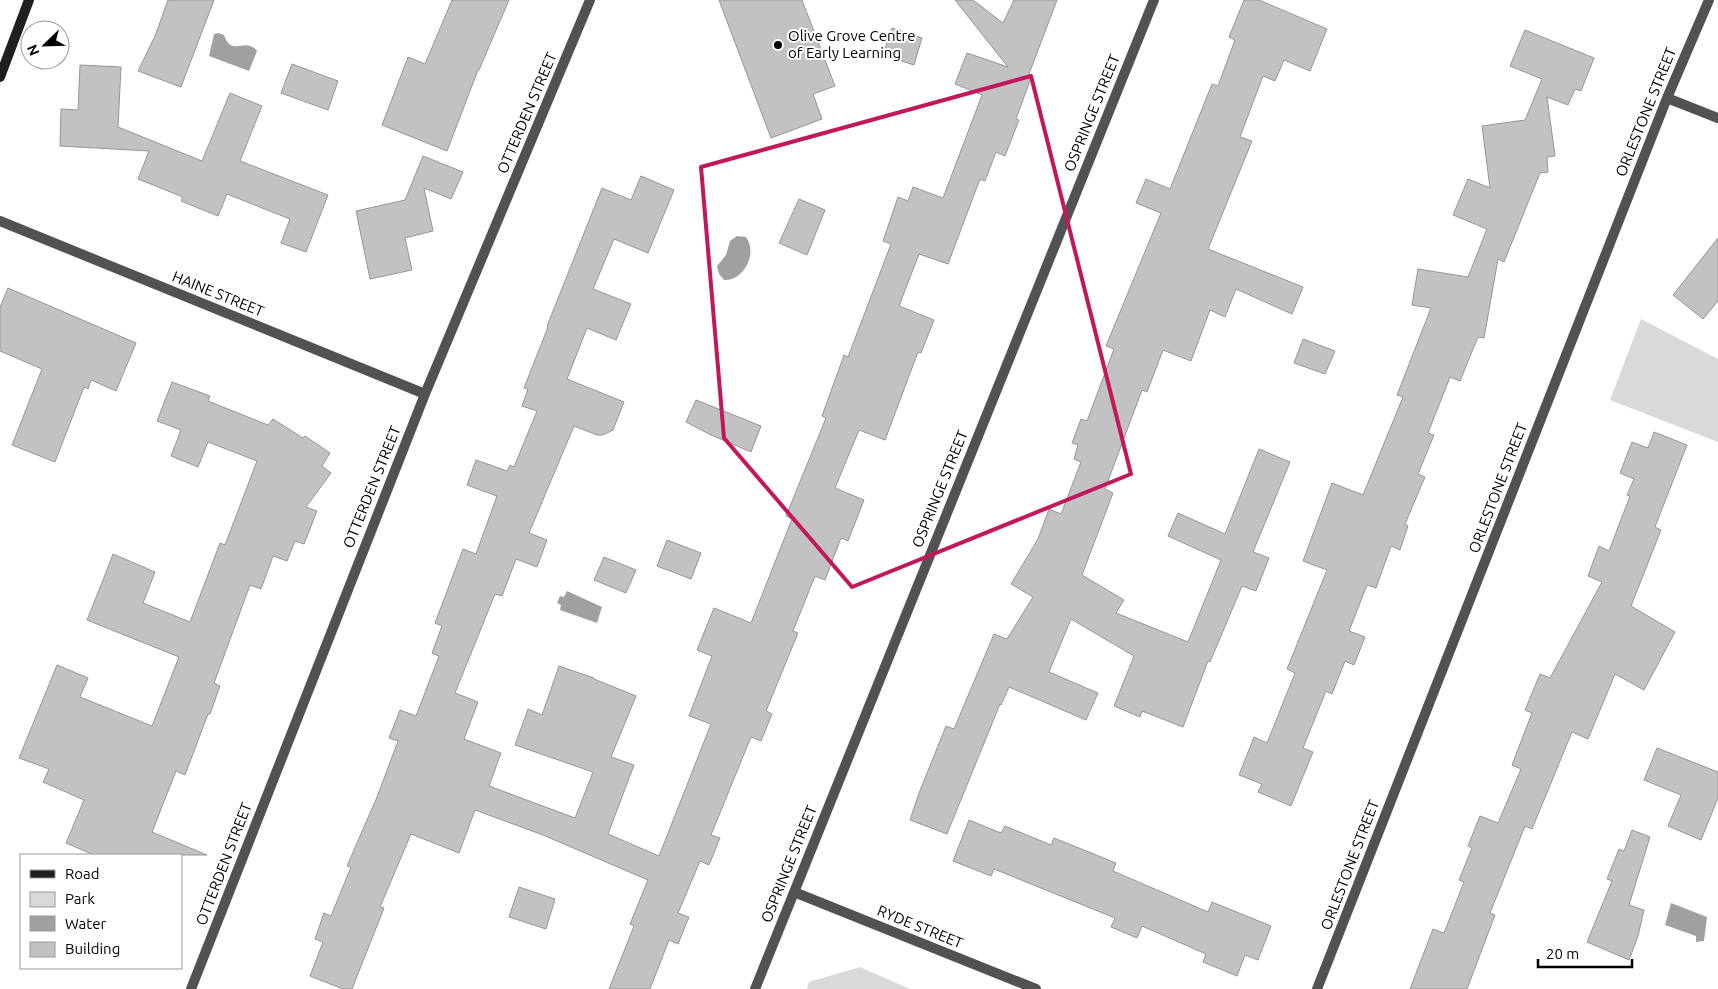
<svg xmlns="http://www.w3.org/2000/svg" width="1718" height="989" font-family="Ubuntu,sans-serif">
<rect width="100%" height="100%" fill="#fff"/>
<path fill="#d9d9d9" d="M 1641,319 L 1718,359 L 1718,442 L 1610,400 Z
M 860,967 L 910,989 L 807,989 L 809,982 Z"/>
<path fill="#a0a0a0" d="M 218,33 L 224,35 C 232,58 245,36 257,51 L 249,71 L 209,56 L 214,34 Z
M 737,236 L 746,237 C 758,253 744,281 724,280 L 719,274 L 717,266 L 726,255 L 730,241 Z
M 567,591 L 602,607 L 597,623 L 560,610 L 561,605 L 557,603 L 560,596 L 564,597 Z
M 1671,903 L 1707,917 L 1704,941 L 1696,942 L 1696,936 L 1665,925 Z"/>
<path fill="#c2c2c2" stroke="#969696" d="M 168,0 L 214,0 L 181,87 L 138,71 L 155,36 Z
M 452,0 L 509,0 L 479,70 L 478,70 L 447,151 L 382,125 L 408,57 L 425,64 Z
M 719,0 L 802,0 L 835,86 L 813,94 L 822,119 L 771,138 Z
M 955,0 L 973,0 L 1003,23 L 1014,0 L 1057,0 L 1029,74 L 1032,75 L 1016,119 L 1019,120 L 1005,156 L 996,152 L 985,181 L 980,179 L 948,264 L 919,254 L 899,306 L 934,320 L 921,353 L 918,352 L 885,440 L 859,430 L 835,488 L 864,500 L 848,541 L 841,538 L 825,580 L 815,576 L 793,631 L 798,633 L 766,711 L 772,714 L 761,741 L 751,737 L 711,835 L 720,838 L 709,865 L 700,861 L 678,913 L 689,917 L 678,944 L 669,940 L 650,989 L 609,989 L 634,926 L 630,924 L 648,880 L 543,835 L 475,810 L 459,853 L 411,834 L 380,907 L 384,908 L 352,989 L 343,989 L 310,976 L 323,942 L 315,939 L 324,913 L 331,916 L 351,867 L 347,866 L 377,797 L 398,741 L 389,738 L 400,710 L 416,716 L 439,656 L 432,653 L 442,626 L 435,623 L 463,549 L 476,554 L 497,496 L 467,485 L 476,460 L 507,471 L 510,465 L 514,467 L 537,411 L 522,406 L 528,389 L 524,388 L 548,327 L 547,326 L 602,188 L 631,200 L 641,176 L 674,190 L 648,253 L 614,239 L 593,289 L 631,304 L 616,340 L 587,328 L 567,379 L 624,402 L 613,430 L 603,435 L 597,435 L 574,426 L 529,533 L 547,540 L 537,567 L 516,559 L 502,596 L 495,594 L 455,693 L 478,702 L 464,739 L 501,753 L 489,786 L 575,818 L 593,772 L 515,745 L 528,709 L 542,715 L 559,666 L 594,678 L 594,679 L 636,696 L 611,757 L 634,765 L 608,834 L 659,856 L 711,724 L 689,716 L 712,656 L 697,650 L 714,608 L 751,623 L 792,519 L 786,516 L 826,418 L 822,416 L 844,355 L 848,357 L 891,244 L 883,241 L 898,197 L 908,201 L 913,187 L 943,198 L 982,95 L 955,84 L 967,53 L 1008,67 Z
M 1244,0 L 1259,0 L 1327,29 L 1310,71 L 1284,60 L 1275,81 L 1263,76 L 1240,137 L 1252,141 L 1208,249 L 1303,287 L 1292,314 L 1236,289 L 1225,317 L 1210,310 L 1191,361 L 1163,350 L 1147,392 L 1142,390 L 1105,489 L 1113,493 L 1082,575 L 1124,600 L 1116,613 L 1188,642 L 1221,560 L 1168,536 L 1178,513 L 1225,534 L 1259,449 L 1290,462 L 1253,552 L 1269,558 L 1256,591 L 1242,586 L 1210,662 L 1208,661 L 1183,727 L 1142,711 L 1140,717 L 1114,706 L 1134,656 L 1071,619 L 1049,672 L 1098,693 L 1086,720 L 1009,687 L 1001,705 L 1000,704 L 947,834 L 910,820 L 919,793 L 946,726 L 954,729 L 994,634 L 1007,639 L 1033,597 L 1011,584 L 1038,539 L 1049,509 L 1061,514 L 1081,462 L 1074,459 L 1078,445 L 1072,443 L 1081,419 L 1087,421 L 1114,349 L 1106,346 L 1161,213 L 1136,203 L 1146,179 L 1170,189 L 1212,84 L 1218,86 L 1235,40 L 1229,37 Z
M 892,28 L 922,38 L 914,65 L 883,55 Z
M 1525,30 L 1594,58 L 1581,91 L 1575,89 L 1568,105 L 1547,97 L 1555,156 L 1547,157 L 1548,172 L 1540,173 L 1504,262 L 1498,259 L 1484,338 L 1478,337 L 1460,381 L 1450,377 L 1428,433 L 1434,435 L 1418,474 L 1425,477 L 1405,524 L 1408,526 L 1400,550 L 1391,546 L 1376,588 L 1367,585 L 1349,631 L 1365,637 L 1354,665 L 1345,661 L 1332,694 L 1326,691 L 1303,748 L 1313,752 L 1291,806 L 1258,792 L 1262,784 L 1239,775 L 1254,737 L 1267,743 L 1295,673 L 1287,669 L 1327,570 L 1303,561 L 1332,483 L 1363,495 L 1403,397 L 1397,395 L 1431,308 L 1412,305 L 1418,269 L 1468,277 L 1487,229 L 1453,215 L 1468,179 L 1490,188 L 1482,126 L 1525,120 L 1542,79 L 1510,66 Z
M 292,64 L 338,81 L 328,110 L 281,93 Z
M 80,65 L 121,67 L 118,127 L 202,161 L 230,93 L 262,106 L 240,161 L 328,195 L 306,252 L 281,243 L 290,219 L 227,194 L 218,216 L 181,201 L 183,197 L 138,179 L 149,151 L 60,146 L 61,109 L 78,110 Z
M 423,156 L 463,172 L 451,199 L 424,188 L 433,231 L 405,238 L 412,270 L 370,279 L 356,211 L 405,200 Z
M 799,199 L 825,210 L 807,255 L 779,243 Z
M 1718,238 L 1718,301 L 1703,319 L 1673,295 Z
M 8,288 L 136,343 L 116,391 L 91,380 L 88,389 L 84,387 L 55,462 L 12,445 L 42,369 L 0,351 L 0,307 Z
M 1303,339 L 1335,351 L 1325,374 L 1294,363 Z
M 172,382 L 210,396 L 208,401 L 268,425 L 273,419 L 303,438 L 305,436 L 330,453 L 322,466 L 331,473 L 306,507 L 317,511 L 304,544 L 295,541 L 287,561 L 273,556 L 261,589 L 250,585 L 214,683 L 220,686 L 210,714 L 208,714 L 185,775 L 176,771 L 152,832 L 207,855 L 94,855 L 66,843 L 84,800 L 43,782 L 49,769 L 19,758 L 57,665 L 88,678 L 80,697 L 152,726 L 179,657 L 87,620 L 103,580 L 113,554 L 155,572 L 143,603 L 190,622 L 220,543 L 225,545 L 257,461 L 208,442 L 198,467 L 171,456 L 181,430 L 157,421 Z
M 696,400 L 761,426 L 751,452 L 711,435 L 686,422 Z
M 1654,432 L 1687,445 L 1655,527 L 1661,530 L 1631,606 L 1675,632 L 1644,690 L 1615,674 L 1588,739 L 1572,732 L 1532,829 L 1525,826 L 1490,913 L 1495,915 L 1467,989 L 1410,989 L 1433,929 L 1444,933 L 1464,882 L 1459,880 L 1472,848 L 1468,846 L 1480,816 L 1498,823 L 1521,769 L 1512,765 L 1532,713 L 1525,710 L 1540,674 L 1550,678 L 1602,582 L 1588,576 L 1599,546 L 1609,551 L 1630,496 L 1627,495 L 1634,479 L 1620,473 L 1632,442 L 1648,448 Z
M 667,540 L 701,553 L 691,579 L 657,566 Z
M 604,557 L 636,570 L 626,593 L 594,580 Z
M 1657,748 L 1718,772 L 1718,798 L 1701,840 L 1668,826 L 1681,795 L 1644,780 Z
M 969,820 L 1001,833 L 1005,826 L 1051,845 L 1054,838 L 1116,863 L 1113,871 L 1208,912 L 1212,902 L 1271,926 L 1258,960 L 1245,955 L 1237,976 L 1203,962 L 1206,954 L 1142,926 L 1137,938 L 1111,927 L 1115,918 L 994,869 L 991,876 L 953,861 Z
M 1632,830 L 1650,837 L 1629,905 L 1644,910 L 1638,936 L 1629,960 L 1587,942 L 1612,881 L 1607,879 L 1619,849 L 1624,851 Z
M 519,887 L 555,899 L 546,929 L 509,917 Z"/>
<g fill="none" stroke-linecap="round" stroke-linejoin="round">
<path stroke="#525252" stroke-width="10" d="M 1667,98 L 1718,118
M 0,221 L 425,394
M 794,892 L 1036,989
M 191,989 L 425,394 L 590,0
M 755,989 L 1154,0
M 1317,989 L 1667,98 L 1709,0"/>
<path stroke="#1f1f1f" stroke-width="10" d="M 0,77 L 29,0"/>
</g>
<path fill="none" stroke="#c2185b" stroke-width="4" stroke-linejoin="round" d="M 1031,76 L 1131,474 L 852,587 L 724,438 L 701,167 Z"/>
<circle fill="#000" stroke="#fff" stroke-width="2" cx="778" cy="45" r="5"/>
<g text-anchor="middle" stroke-width="4" stroke-linejoin="round" paint-order="stroke">
<g font-size="15" fill="#000" stroke="#fff" text-anchor="start">
<text x="788" y="41">Olive Grove Centre<tspan x="788" dy="17">of Early Learning</tspan></text>
</g>
<g font-size="15" fill="#000" stroke="#fff">
<text transform="translate(1646 112) rotate(-68)" y="5">ORLESTONE STREET</text>
<text transform="translate(527 113) rotate(-67)" y="5">OTTERDEN STREET</text>
<text transform="translate(1092 113) rotate(-68)" y="5">OSPRINGE STREET</text>
<text transform="translate(218 294) rotate(22)" y="5">HAINE STREET</text>
<text transform="translate(372 487) rotate(-68)" y="5">OTTERDEN STREET</text>
<text transform="translate(1498 488) rotate(-69)" y="5">ORLESTONE STREET</text>
<text transform="translate(940 489) rotate(-68)" y="5">OSPRINGE STREET</text>
<text transform="translate(224 864) rotate(-69)" y="5">OTTERDEN STREET</text>
<text transform="translate(789 864) rotate(-68)" y="5">OSPRINGE STREET</text>
<text transform="translate(1350 865) rotate(-69)" y="5">ORLESTONE STREET</text>
<text transform="translate(920 927) rotate(22)" y="5">RYDE STREET</text>
</g>
</g>
<rect x="20" y="854" width="162" height="115" fill="#ffffff" stroke="#999999"/>
<rect x="30" y="870" width="25" height="8" fill="#1f1f1f" stroke="#999999"/>
<text x="65" y="879" font-size="15" fill="#000000">Road</text>
<rect x="30" y="892" width="25" height="15" fill="#d9d9d9" stroke="#999999"/>
<text x="65" y="904" font-size="15" fill="#000000">Park</text>
<rect x="30" y="916" width="25" height="15" fill="#a0a0a0" stroke="#999999"/>
<text x="65" y="929" font-size="15" fill="#000000">Water</text>
<rect x="30" y="942" width="25" height="15" fill="#c2c2c2" stroke="#999999"/>
<text x="65" y="954" font-size="15" fill="#000000">Building</text>
<g transform="translate(45 45) rotate(247)"><circle r="24" fill="#ffffff" stroke="#999999"/>
<path d="M0-4L9 19L0 12L-9 19Z" fill="#000000"/>
<text y="-8" font-size="14" font-weight="bold" text-anchor="middle" fill="#000000">N</text>
</g>
<path d="M1538 959v8h94v-8" fill="none" stroke="#000000" stroke-width="2.5"/>
<text x="1546" y="959" font-size="15" fill="#000000" stroke="#ffffff" stroke-width="4" paint-order="stroke">20 m</text>
</svg>
